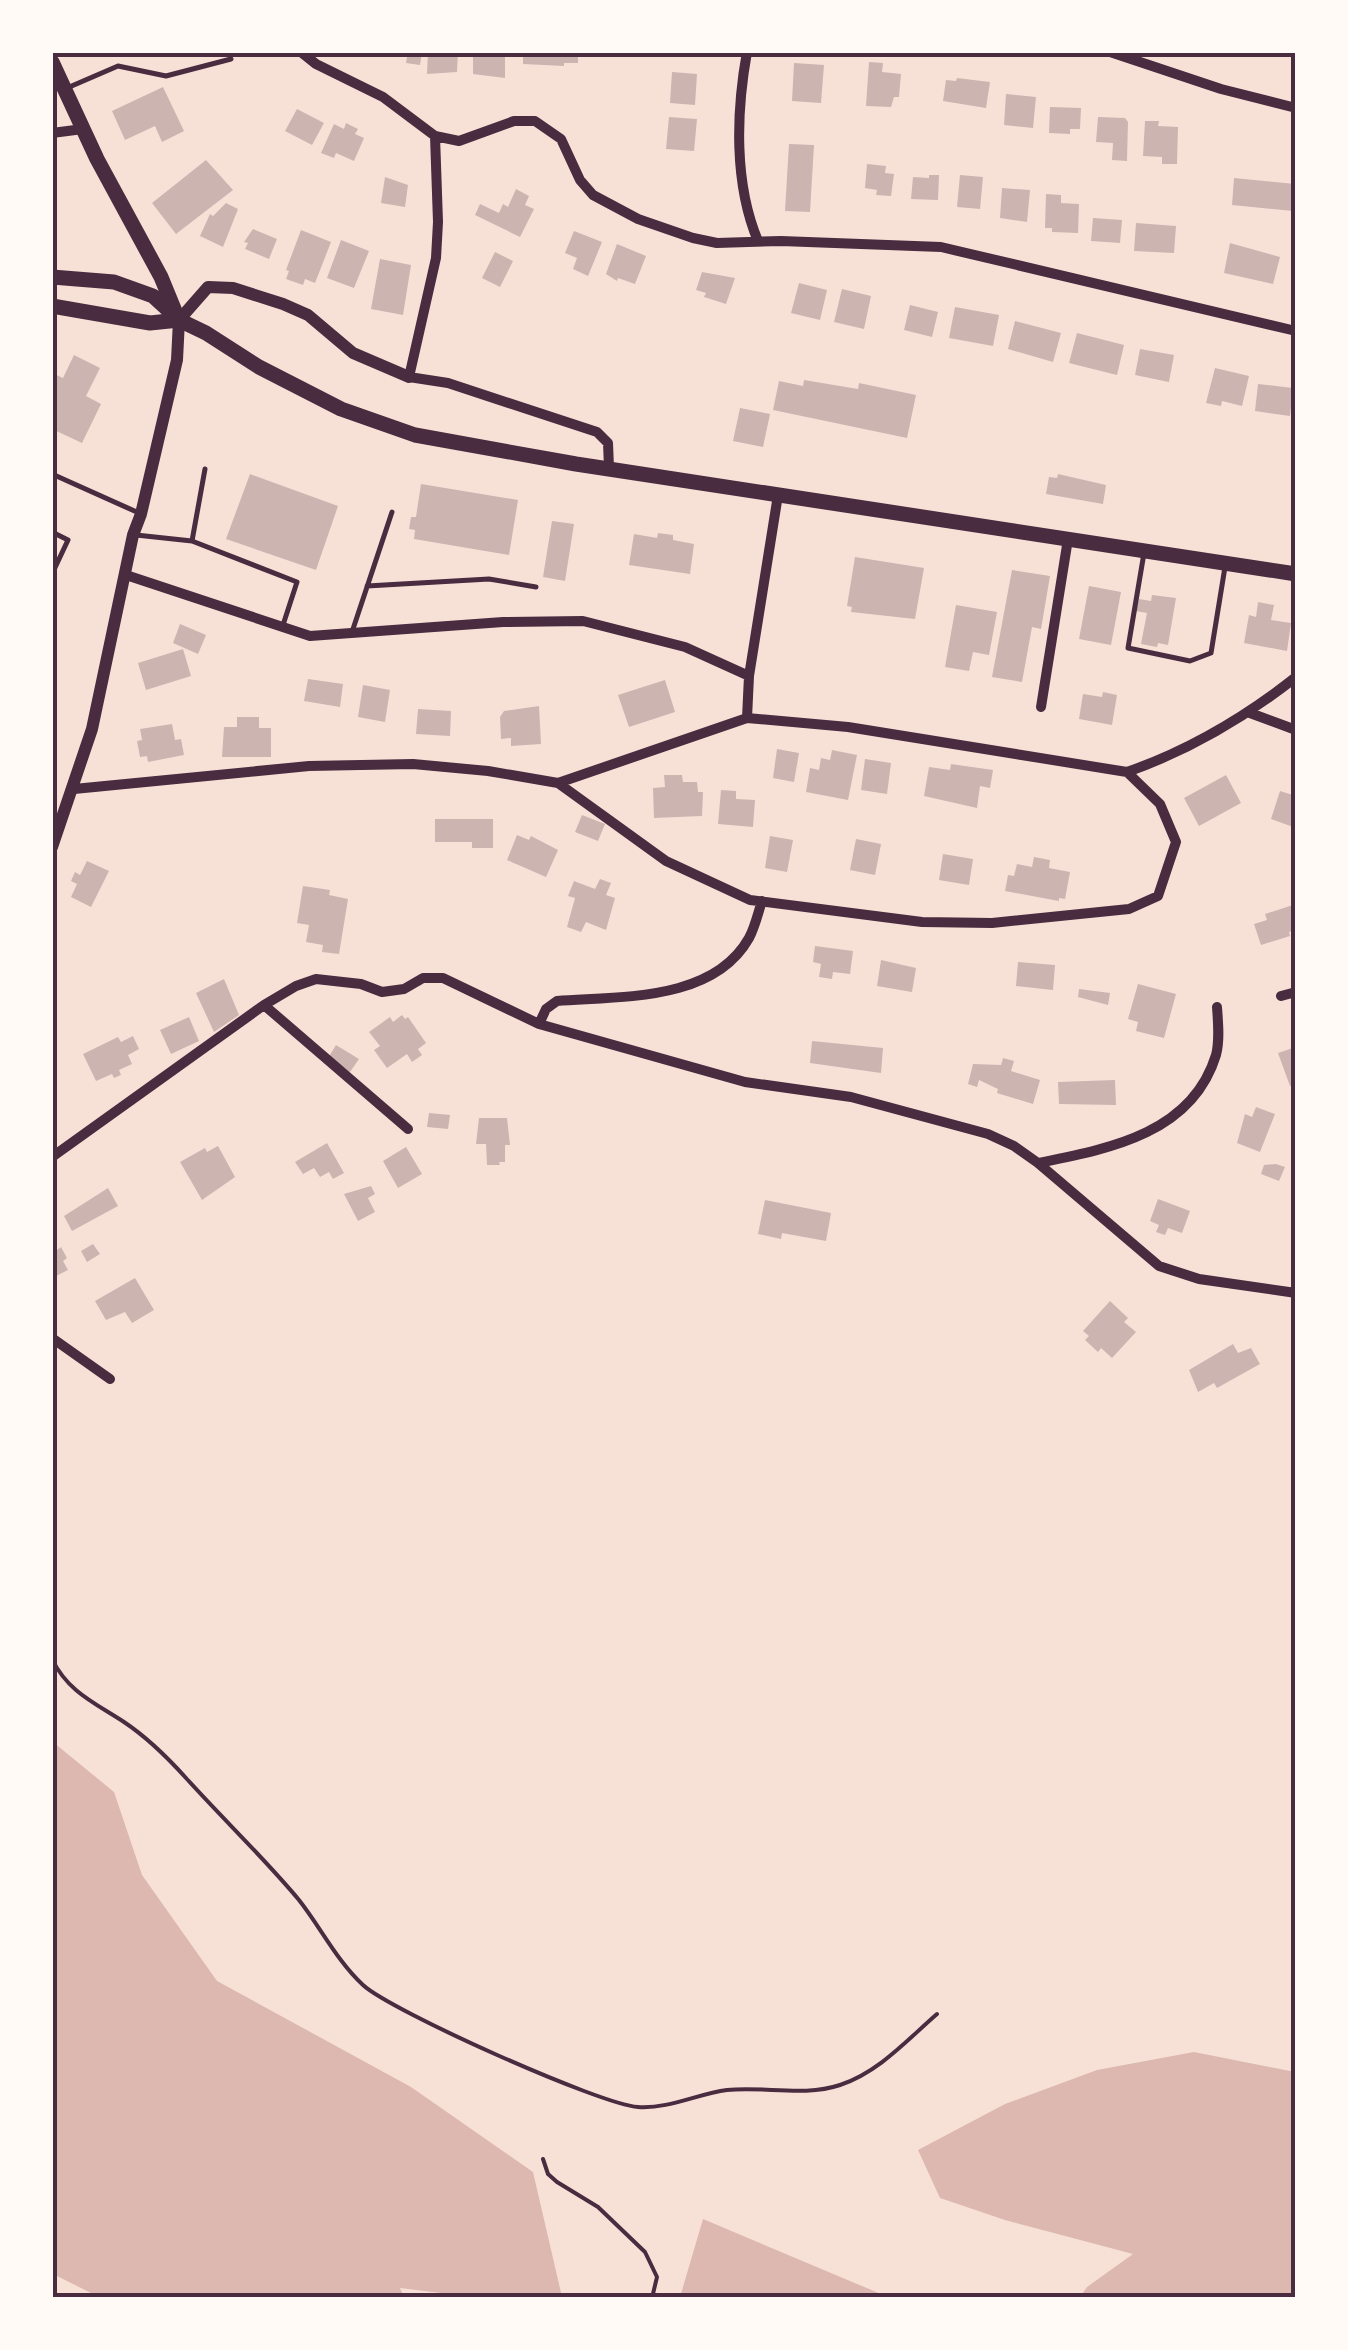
<svg xmlns="http://www.w3.org/2000/svg" width="1348" height="2350" font-family="Jost,sans-serif">
<rect width="100%" height="100%" fill="#f7e1d7"/>
<path fill="#dcb8b0" d="M 53,1742 L 114,1792 L 142,1875 L 217,1981 L 411,2087 L 533,2172 L 562,2297 L 481,2298 L 400,2288 L 404,2297 L 99,2297 L 53,2274 Z
M 1194,2052 L 1295,2072 L 1295,2297 L 1080,2297 L 1087,2287 L 1133,2254 L 1005,2220 L 940,2198 L 918,2150 L 1005,2104 L 1097,2070 Z
M 703,2219 L 888,2297 L 680,2297 Z"/>
<path fill="#ccb4b1" d="M 394,52 L 422,52 L 420,65 L 406,63 L 407,57 Z
M 428,52 L 458,52 L 457,72 L 427,74 Z
M 473,52 L 505,52 L 505,78 L 473,74 Z
M 523,52 L 578,52 L 578,63 L 564,63 L 564,66 L 523,64 Z
M 869,62 L 883,63 L 882,72 L 901,74 L 899,97 L 894,97 L 891,107 L 866,106 Z
M 794,63 L 824,65 L 821,103 L 792,101 Z
M 672,72 L 697,74 L 695,105 L 670,103 Z
M 957,78 L 990,82 L 986,108 L 943,101 L 946,80 L 956,81 Z
M 163,87 L 184,131 L 162,142 L 155,126 L 125,140 L 112,111 Z
M 1006,94 L 1036,97 L 1033,128 L 1004,125 Z
M 1050,107 L 1081,108 L 1080,129 L 1070,129 L 1070,134 L 1049,133 Z
M 297,109 L 324,123 L 312,145 L 285,131 Z
M 669,117 L 697,119 L 694,151 L 666,149 Z
M 1098,117 L 1125,118 L 1128,122 L 1127,161 L 1112,160 L 1113,143 L 1096,142 Z
M 1145,121 L 1159,121 L 1158,126 L 1178,127 L 1177,164 L 1162,164 L 1162,157 L 1143,156 Z
M 346,123 L 358,129 L 355,134 L 364,138 L 354,161 L 336,153 L 334,158 L 321,153 L 334,124 L 344,129 Z
M 789,144 L 814,145 L 810,212 L 785,211 Z
M 206,160 L 233,190 L 176,234 L 152,203 Z
M 867,164 L 886,166 L 885,173 L 894,174 L 891,196 L 876,195 L 877,190 L 865,188 Z
M 929,175 L 939,175 L 938,200 L 911,199 L 913,177 L 929,178 Z
M 960,175 L 983,177 L 980,209 L 957,207 Z
M 385,177 L 408,185 L 405,207 L 381,203 Z
M 1234,178 L 1295,184 L 1293,211 L 1232,205 Z
M 1002,188 L 1030,190 L 1027,222 L 1000,218 Z
M 516,189 L 529,196 L 525,205 L 534,209 L 520,237 L 475,215 L 480,204 L 499,213 L 503,204 L 508,207 Z
M 1046,194 L 1061,195 L 1061,203 L 1079,204 L 1078,233 L 1052,232 L 1052,228 L 1045,228 Z
M 226,203 L 238,209 L 223,247 L 200,236 L 210,214 L 213,216 Z
M 1093,218 L 1122,220 L 1120,243 L 1091,241 Z
M 1136,223 L 1176,226 L 1174,253 L 1134,251 Z
M 253,229 L 277,239 L 269,259 L 245,249 L 248,243 L 244,242 Z
M 301,230 L 331,242 L 315,283 L 305,279 L 303,285 L 286,279 L 289,271 L 286,270 Z
M 574,231 L 602,242 L 588,276 L 573,269 L 577,258 L 565,253 Z
M 341,240 L 369,251 L 354,288 L 327,278 Z
M 1230,243 L 1280,257 L 1273,284 L 1224,273 Z
M 617,244 L 646,256 L 635,284 L 618,278 L 617,281 L 606,274 Z
M 495,252 L 513,261 L 500,287 L 482,278 Z
M 380,259 L 411,265 L 403,315 L 371,309 Z
M 702,272 L 735,278 L 726,304 L 704,297 L 706,293 L 696,290 Z
M 799,283 L 827,290 L 820,320 L 791,313 Z
M 842,289 L 871,296 L 864,329 L 834,322 Z
M 910,305 L 938,312 L 932,337 L 904,330 Z
M 955,307 L 999,315 L 993,346 L 949,338 Z
M 1015,321 L 1061,333 L 1053,362 L 1008,349 Z
M 1077,333 L 1124,345 L 1117,375 L 1069,363 Z
M 1140,349 L 1174,355 L 1169,382 L 1135,375 Z
M 74,355 L 100,368 L 86,396 L 101,404 L 82,443 L 52,429 L 52,373 L 63,378 Z
M 1215,368 L 1249,376 L 1242,406 L 1222,401 L 1221,406 L 1206,403 Z
M 804,380 L 858,389 L 859,383 L 916,395 L 907,438 L 773,410 L 779,381 L 803,386 Z
M 1258,384 L 1293,388 L 1290,416 L 1255,411 Z
M 740,408 L 770,414 L 763,447 L 733,441 Z
M 250,474 L 338,506 L 316,570 L 226,539 Z
M 1058,474 L 1106,485 L 1103,504 L 1046,494 L 1049,477 L 1057,478 Z
M 421,484 L 518,500 L 509,555 L 414,539 L 415,530 L 409,529 L 411,517 L 416,517 Z
M 552,521 L 574,524 L 565,581 L 543,577 Z
M 658,533 L 673,535 L 673,540 L 694,544 L 690,574 L 629,565 L 634,534 L 657,538 Z
M 855,557 L 924,568 L 915,619 L 851,612 L 852,607 L 847,606 Z
M 1012,570 L 1050,576 L 1041,629 L 1032,627 L 1022,682 L 992,677 Z
M 1089,586 L 1121,592 L 1111,645 L 1079,639 Z
M 1152,595 L 1176,598 L 1168,645 L 1158,643 L 1157,647 L 1141,644 L 1147,613 L 1136,611 L 1139,599 L 1151,601 Z
M 1258,602 L 1274,605 L 1271,620 L 1291,623 L 1287,651 L 1244,643 L 1249,615 L 1256,617 Z
M 956,605 L 997,612 L 989,655 L 973,652 L 969,671 L 945,667 Z
M 180,624 L 206,635 L 198,654 L 173,643 Z
M 183,649 L 191,676 L 146,690 L 138,663 Z
M 308,679 L 343,684 L 340,707 L 304,701 Z
M 665,680 L 675,712 L 629,727 L 618,695 Z
M 363,685 L 390,690 L 385,722 L 358,717 Z
M 1103,692 L 1117,695 L 1112,725 L 1079,719 L 1083,694 L 1102,697 Z
M 539,706 L 541,744 L 511,746 L 511,738 L 501,739 L 500,717 L 504,711 Z
M 418,709 L 451,711 L 450,736 L 416,734 Z
M 237,717 L 259,717 L 259,728 L 271,728 L 271,757 L 222,757 L 224,727 L 237,727 Z
M 172,724 L 175,740 L 181,739 L 184,755 L 148,762 L 147,756 L 140,757 L 137,741 L 142,740 L 140,729 Z
M 777,749 L 799,753 L 794,782 L 773,778 Z
M 832,750 L 857,755 L 848,800 L 806,792 L 810,768 L 819,770 L 821,758 L 830,760 Z
M 865,759 L 891,763 L 887,794 L 861,790 Z
M 951,764 L 993,770 L 990,788 L 980,786 L 977,808 L 924,796 L 929,767 L 950,770 Z
M 664,775 L 682,775 L 683,782 L 697,782 L 698,792 L 703,792 L 702,816 L 654,818 L 653,788 L 665,787 Z
M 1226,775 L 1241,803 L 1199,826 L 1184,798 Z
M 721,790 L 736,791 L 736,799 L 755,800 L 753,827 L 718,824 Z
M 1280,791 L 1296,796 L 1296,828 L 1271,819 Z
M 582,815 L 605,824 L 598,841 L 575,832 Z
M 435,819 L 493,819 L 493,848 L 472,848 L 472,842 L 435,842 Z
M 517,835 L 529,840 L 531,836 L 558,850 L 546,877 L 507,860 Z
M 770,836 L 793,840 L 787,872 L 765,868 Z
M 856,839 L 881,844 L 875,875 L 850,870 Z
M 943,854 L 973,859 L 969,885 L 939,880 Z
M 1034,857 L 1050,860 L 1049,868 L 1070,872 L 1065,899 L 1059,898 L 1059,901 L 1005,891 L 1008,875 L 1014,876 L 1017,864 L 1032,867 Z
M 87,861 L 109,871 L 91,907 L 71,897 L 77,884 L 71,881 L 75,872 L 80,875 Z
M 600,879 L 611,883 L 606,895 L 615,898 L 606,930 L 586,922 L 581,932 L 567,927 L 575,898 L 568,896 L 574,881 L 595,889 Z
M 303,886 L 330,890 L 329,895 L 348,899 L 339,954 L 322,952 L 323,945 L 306,942 L 309,925 L 297,923 Z
M 1296,904 L 1296,930 L 1289,932 L 1290,936 L 1261,945 L 1254,924 L 1267,920 L 1265,914 Z
M 815,946 L 853,951 L 850,974 L 833,972 L 832,979 L 819,977 L 821,964 L 813,962 Z
M 881,960 L 916,968 L 912,992 L 877,986 Z
M 1018,962 L 1055,965 L 1053,990 L 1016,986 Z
M 224,979 L 239,1015 L 214,1032 L 196,993 Z
M 1138,984 L 1176,994 L 1164,1038 L 1136,1031 L 1138,1022 L 1128,1019 Z
M 1079,989 L 1110,993 L 1108,1005 L 1078,997 Z
M 402,1015 L 405,1019 L 408,1017 L 426,1043 L 418,1049 L 422,1055 L 412,1062 L 407,1054 L 387,1068 L 374,1050 L 380,1046 L 369,1032 L 390,1017 L 393,1022 Z
M 189,1017 L 199,1041 L 171,1054 L 160,1030 Z
M 133,1036 L 139,1049 L 128,1055 L 132,1064 L 119,1070 L 121,1075 L 114,1078 L 112,1074 L 96,1081 L 83,1054 L 118,1037 L 121,1042 Z
M 812,1041 L 883,1048 L 881,1073 L 810,1063 Z
M 336,1045 L 359,1059 L 350,1072 L 328,1058 Z
M 1296,1047 L 1296,1084 L 1290,1086 L 1278,1053 Z
M 1003,1058 L 1014,1061 L 1011,1071 L 1040,1080 L 1033,1104 L 997,1093 L 998,1089 L 979,1080 L 977,1087 L 968,1084 L 973,1064 L 1001,1065 Z
M 1115,1080 L 1116,1105 L 1059,1104 L 1058,1082 Z
M 1256,1107 L 1275,1114 L 1260,1152 L 1237,1143 L 1245,1114 L 1252,1117 Z
M 429,1113 L 450,1115 L 448,1129 L 427,1127 Z
M 479,1118 L 507,1118 L 510,1145 L 505,1145 L 505,1162 L 499,1162 L 500,1165 L 487,1165 L 486,1144 L 476,1144 Z
M 327,1143 L 344,1173 L 333,1179 L 329,1172 L 320,1177 L 314,1168 L 303,1174 L 295,1162 Z
M 218,1146 L 235,1177 L 202,1200 L 180,1162 L 205,1148 L 207,1152 Z
M 406,1147 L 422,1174 L 398,1188 L 383,1161 Z
M 1276,1164 L 1285,1167 L 1279,1181 L 1261,1174 L 1264,1165 Z
M 371,1186 L 375,1194 L 368,1198 L 375,1212 L 358,1221 L 344,1194 Z
M 108,1188 L 118,1206 L 72,1231 L 64,1216 Z
M 1158,1199 L 1190,1211 L 1182,1233 L 1168,1228 L 1165,1235 L 1156,1232 L 1159,1225 L 1150,1221 Z
M 765,1200 L 831,1213 L 826,1241 L 782,1233 L 781,1239 L 758,1234 Z
M 52,1242 L 57,1250 L 61,1247 L 67,1258 L 63,1261 L 68,1270 L 52,1278 Z
M 93,1244 L 100,1254 L 87,1262 L 81,1251 Z
M 135,1278 L 154,1310 L 132,1323 L 125,1312 L 106,1320 L 95,1301 Z
M 1110,1301 L 1128,1318 L 1124,1322 L 1136,1332 L 1112,1358 L 1101,1348 L 1098,1352 L 1085,1340 L 1089,1336 L 1083,1331 Z
M 1233,1344 L 1238,1353 L 1251,1348 L 1260,1364 L 1217,1388 L 1214,1383 L 1198,1392 L 1189,1370 Z"/>
<g fill="none" stroke-linecap="round" stroke-linejoin="round">
<path stroke="#4a2c40" stroke-width="4" d="M 52,1659 C 68,1692 95,1703 124,1722 C 148,1738 168,1758 186,1778 C 223,1819 264,1858 299,1900 C 321,1928 337,1961 363,1985 C 391,2011 601,2105 638,2107 C 669,2109 697,2094 727,2090 C 764,2086 804,2097 840,2085 C 879,2072 907,2040 937,2014
M 543,2159 L 548,2174 L 557,2182 L 598,2207 L 645,2252 L 657,2277 L 652,2298"/>
<path stroke="#4a2c40" stroke-width="5" d="M 67,88 L 118,66 L 166,76 L 231,59
M 52,474 L 139,513
M 52,532 L 68,540 L 52,574
M 136,535 L 192,541 L 297,582 L 283,625
M 192,541 L 205,469
M 1144,553 L 1128,648 L 1190,661 L 1211,653 L 1225,567
M 367,586 L 489,579 L 536,587
M 352,632 L 392,512"/>
<path stroke="#4a2c40" stroke-width="10" d="M 301,52 L 316,64 L 383,97 L 435,136 L 459,141 L 514,121 L 535,121 L 561,139 L 580,180 L 593,195 L 638,219 L 693,238 L 717,243 L 781,241 L 941,247 L 1296,331
M 747,52 C 736,113 734,184 758,241
M 1110,52 L 1221,89 L 1296,108
M 52,133 L 83,129
M 435,136 L 438,222 L 436,258 L 409,377 L 448,383 L 597,432 L 608,443 L 609,468
M 126,575 L 310,636 L 503,622 L 583,621 L 685,647 L 749,676
M 1041,707 L 1068,539
M 1250,713 L 1296,730
M 747,718 L 749,676 L 778,495
M 558,783 L 666,861 L 750,900 L 922,922 L 992,923 L 1129,909 L 1158,896 L 1176,842 L 1160,804 L 1127,772
M 74,789 L 309,766 L 413,764 L 488,771 L 558,783 L 747,718 L 848,727 L 1127,772 C 1190,750 1244,718 1296,677
M 1281,996 L 1296,992
M 264,1005 L 408,1129
M 539,1024 L 546,1009 L 557,1001 C 620,996 713,1002 749,938 C 755,927 758,913 762,901
M 52,1157 L 264,1005 L 296,986 L 316,979 L 361,984 L 382,992 L 404,989 L 423,978 L 443,978 L 539,1024 L 745,1082 L 851,1097 L 988,1134 L 1014,1146 L 1038,1163 L 1159,1266 L 1199,1279 L 1296,1293
M 1038,1163 C 1108,1149 1192,1134 1216,1055 C 1220,1040 1218,1022 1217,1007
M 52,1338 L 110,1379"/>
<path stroke="#4a2c40" stroke-width="12" d="M 52,847 L 92,729 L 133,535 L 141,514 L 177,360 L 179,320 L 208,287 L 233,288 L 283,304 L 308,315 L 353,353 L 409,377"/>
<path stroke="#4a2c40" stroke-width="15" d="M 52,62 L 97,159 L 161,277 L 177,316
M 52,277 L 114,282 L 153,296 L 179,320 L 206,333 L 259,367 L 341,409 L 415,435 L 576,464 L 1296,574
M 52,306 L 150,323 L 179,320"/>
</g>
<rect width="1348" height="2350" fill="none" stroke="#fffaf5" stroke-width="110"/>
<rect x="55" y="55" width="1238" height="2240" fill="none" stroke="#4a2c40" stroke-width="4"/>
</svg>
